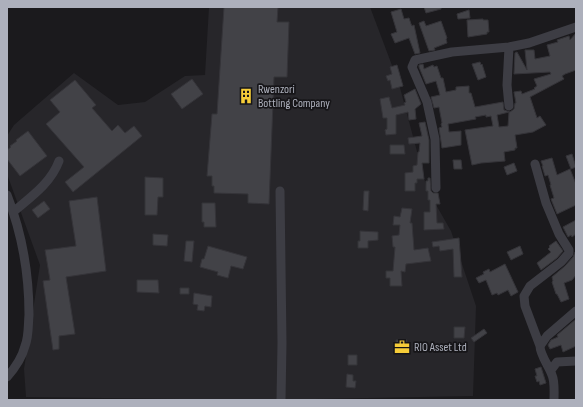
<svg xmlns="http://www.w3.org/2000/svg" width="583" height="407" font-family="'Sofia Sans Condensed',sans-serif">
<rect width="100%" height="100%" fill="#1b1a1d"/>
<path fill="#27262a" d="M 209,7 L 370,7 L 399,84 L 427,189 L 451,231 L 476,306 L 473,396 L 263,400 L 26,397 L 24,369 L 40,265 L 7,174 L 7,136 L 14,125 L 74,73 L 118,105 L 145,102 L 185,76 L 205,75 Z"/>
<path fill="#424247" stroke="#353439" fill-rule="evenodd" d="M 224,7 L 278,7 L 277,22 L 289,22 L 287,77 L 274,77 L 269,204 L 248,203 L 248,194 L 214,193 L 214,186 L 212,186 L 212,176 L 207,176 L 212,114 L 217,114 Z
M 424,7 L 441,7 L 441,9 L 426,13 Z
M 401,9 L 404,19 L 409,18 L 411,24 L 412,26 L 414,25 L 420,53 L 415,54 L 409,38 L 395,43 L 391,34 L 397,32 L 391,12 Z
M 469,10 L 470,18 L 458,19 L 457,14 Z
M 483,19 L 483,20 L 488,20 L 489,32 L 487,32 L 487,34 L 468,37 L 467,20 Z
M 424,21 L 426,26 L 441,21 L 447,38 L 446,39 L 447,43 L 434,48 L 435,50 L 429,51 L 419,23 Z
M 576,33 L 576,70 L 565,74 L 562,76 L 564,79 L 530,97 L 537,118 L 540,116 L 546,125 L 533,132 L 515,135 L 517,148 L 515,148 L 515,150 L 504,152 L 505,161 L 481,163 L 472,165 L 465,130 L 493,126 L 491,116 L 486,117 L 486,115 L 475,117 L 476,119 L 448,124 L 449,132 L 461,131 L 461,145 L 442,148 L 439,128 L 442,127 L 441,124 L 442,123 L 439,107 L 434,108 L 431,97 L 440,95 L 436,81 L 426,84 L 419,67 L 419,65 L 423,64 L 424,69 L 433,65 L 434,67 L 437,66 L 441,78 L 443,78 L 446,92 L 456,90 L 456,87 L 469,86 L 469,93 L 471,93 L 475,107 L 503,102 L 504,110 L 510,112 L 514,109 L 515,103 L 516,103 L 514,92 L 521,91 L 522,94 L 535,89 L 534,88 L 537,86 L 534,79 L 551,74 L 550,72 L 514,74 L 515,53 L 517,52 L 527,70 L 525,50 L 534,50 L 535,59 L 550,56 L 547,45 L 558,42 L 557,40 L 569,36 L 570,40 ZM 509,112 L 508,126 L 499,127 L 497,115 Z
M 480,62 L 481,65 L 482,64 L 486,77 L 478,80 L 472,64 Z
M 397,65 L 403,86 L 392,89 L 390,80 L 388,81 L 386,76 L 392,74 L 390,67 Z
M 192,79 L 203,94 L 182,109 L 171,94 Z
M 75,80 L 96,105 L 92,108 L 112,131 L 118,125 L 125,133 L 134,126 L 142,136 L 73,192 L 65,182 L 84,167 L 46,124 L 60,112 L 50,100 Z
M 415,89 L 421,104 L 415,109 L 416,119 L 409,120 L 408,112 L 396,115 L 396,134 L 386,135 L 385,130 L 387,129 L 387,118 L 383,118 L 380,99 L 389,97 L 392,108 L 405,105 L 404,103 L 406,102 L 404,95 Z
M 425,122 L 429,140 L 429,163 L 422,163 L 424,179 L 417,179 L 417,183 L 415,183 L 415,191 L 405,191 L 405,173 L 413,172 L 413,166 L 417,165 L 418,152 L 419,152 L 420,143 L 409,144 L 408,138 L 422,136 L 419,123 Z
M 28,131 L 47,156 L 20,176 L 7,159 L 7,150 L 11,147 L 10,146 L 17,141 L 16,140 Z
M 390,145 L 404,145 L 405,154 L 390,154 Z
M 572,154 L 576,167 L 571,169 L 566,156 Z
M 552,158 L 557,175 L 570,169 L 576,184 L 576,205 L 557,214 L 551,199 L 554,198 L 550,185 L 551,185 L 548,175 L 545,176 L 542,166 L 543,166 L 541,161 Z
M 453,160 L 461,160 L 462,169 L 454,169 Z
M 514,163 L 517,171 L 507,175 L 504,167 Z
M 145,177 L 163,178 L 163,197 L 158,197 L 157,215 L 145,215 Z
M 428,178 L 430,178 L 431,191 L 433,193 L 438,193 L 440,204 L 436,204 L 437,223 L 443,223 L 444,229 L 424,230 L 424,212 L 430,212 L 430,200 L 428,200 L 428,191 L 426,191 L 426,181 L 428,181 Z
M 364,191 L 369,191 L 368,211 L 363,210 Z
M 97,197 L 106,271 L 66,277 L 75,334 L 59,336 L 59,349 L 53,350 L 43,281 L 50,280 L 45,250 L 76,246 L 69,201 Z
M 44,201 L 50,209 L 38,218 L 32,210 Z
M 202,203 L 215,203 L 216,227 L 204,227 L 204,222 L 202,222 Z
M 402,208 L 412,209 L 410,223 L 412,223 L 414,250 L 428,248 L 431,261 L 406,264 L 405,272 L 401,271 L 402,286 L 390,286 L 390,278 L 386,278 L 386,271 L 393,271 L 395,247 L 393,247 L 392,236 L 399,235 L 400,225 L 393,225 L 394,216 L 400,217 Z
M 576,220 L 576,234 L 572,237 L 571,235 L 568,237 L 563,227 Z
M 360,231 L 378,232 L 378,240 L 368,241 L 368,248 L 358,248 L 358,241 L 360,241 Z
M 153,234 L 168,235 L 167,246 L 153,245 Z
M 459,238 L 462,277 L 454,277 L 453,249 L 440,251 L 439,246 L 433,247 L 432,242 Z
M 186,241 L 194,241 L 192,262 L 184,261 Z
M 556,241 L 563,251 L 557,258 L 541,270 L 537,263 L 551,252 L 548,249 L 550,247 L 549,246 Z
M 208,246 L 247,257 L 243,269 L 231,266 L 228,278 L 217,275 L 218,272 L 200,267 L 202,259 L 204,259 Z
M 520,246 L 523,254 L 511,260 L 507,252 Z
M 575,252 L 576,252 L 576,275 L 572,280 L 564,283 L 569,299 L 561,302 L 557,294 L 556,294 L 552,282 L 553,281 L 552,277 L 565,266 L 573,257 Z
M 505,264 L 518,292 L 511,296 L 508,290 L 498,295 L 497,293 L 492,295 L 486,280 L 479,283 L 476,278 L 484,274 L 483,272 L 489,269 L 490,272 Z
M 137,280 L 158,280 L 159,293 L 137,292 Z
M 180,288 L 189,288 L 189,294 L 180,294 Z
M 194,293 L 212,296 L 211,307 L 205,306 L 204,311 L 197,310 L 198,305 L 193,304 Z
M 576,319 L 576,346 L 563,352 L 561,345 L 550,349 L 548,345 L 551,340 L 558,337 L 557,335 Z
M 454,327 L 465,327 L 464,338 L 454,338 Z
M 484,329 L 487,333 L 474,342 L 471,338 Z
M 396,340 L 407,340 L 406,347 L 396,347 Z
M 348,355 L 357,355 L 357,365 L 348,365 Z
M 541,367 L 546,383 L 540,385 L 539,381 L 537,382 L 535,376 L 537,376 L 535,369 Z
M 347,374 L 353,375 L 353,381 L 356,381 L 355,388 L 346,387 Z"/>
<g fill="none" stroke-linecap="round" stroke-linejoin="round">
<path stroke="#3d3d44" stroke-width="9" d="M 509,106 L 507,85 L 509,47
M 535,164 L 546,203 L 559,234 L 569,250 L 569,253 L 561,262 L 530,286 L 524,296 L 525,306 L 540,346
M 436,188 L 435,139 L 427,102 L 412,67 L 415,60 L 452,52 L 509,47 L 529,43 L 576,27
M 280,191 L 282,343 L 281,400
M 7,195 C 22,233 29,274 29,315 C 28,325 29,336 25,346 C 22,358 15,368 7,377
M 13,212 C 31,197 51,183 59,161
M 551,370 L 557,362 L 576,361
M 554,400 C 554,392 555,382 552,375 C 549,366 540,355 540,346 L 547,336 L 576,311"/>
</g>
<defs>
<g id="building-bare" transform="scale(1.2)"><path d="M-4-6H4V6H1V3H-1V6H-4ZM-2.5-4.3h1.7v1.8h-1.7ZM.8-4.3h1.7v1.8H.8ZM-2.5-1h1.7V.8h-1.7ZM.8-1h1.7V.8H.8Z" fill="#f6cd39" stroke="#161518" stroke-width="2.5" paint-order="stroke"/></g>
<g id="office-bare" transform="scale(1.2)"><path d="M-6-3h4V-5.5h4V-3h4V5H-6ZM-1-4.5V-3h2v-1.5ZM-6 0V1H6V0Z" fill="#f6cd39" stroke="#161518" stroke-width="2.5" paint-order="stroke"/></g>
</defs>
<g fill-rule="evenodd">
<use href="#building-bare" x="246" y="96"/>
<use href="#office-bare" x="402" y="347"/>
</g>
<g text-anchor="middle" stroke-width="3.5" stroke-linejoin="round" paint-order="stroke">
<g font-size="12" fill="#adb0bc" stroke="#161518" text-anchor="start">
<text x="258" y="93">Rwenzori<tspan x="258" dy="14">Bottling Company</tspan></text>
<text x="414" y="351">RIO Asset Ltd</text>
</g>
</g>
<rect width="583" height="407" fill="none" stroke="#adb0bc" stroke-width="16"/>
</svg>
